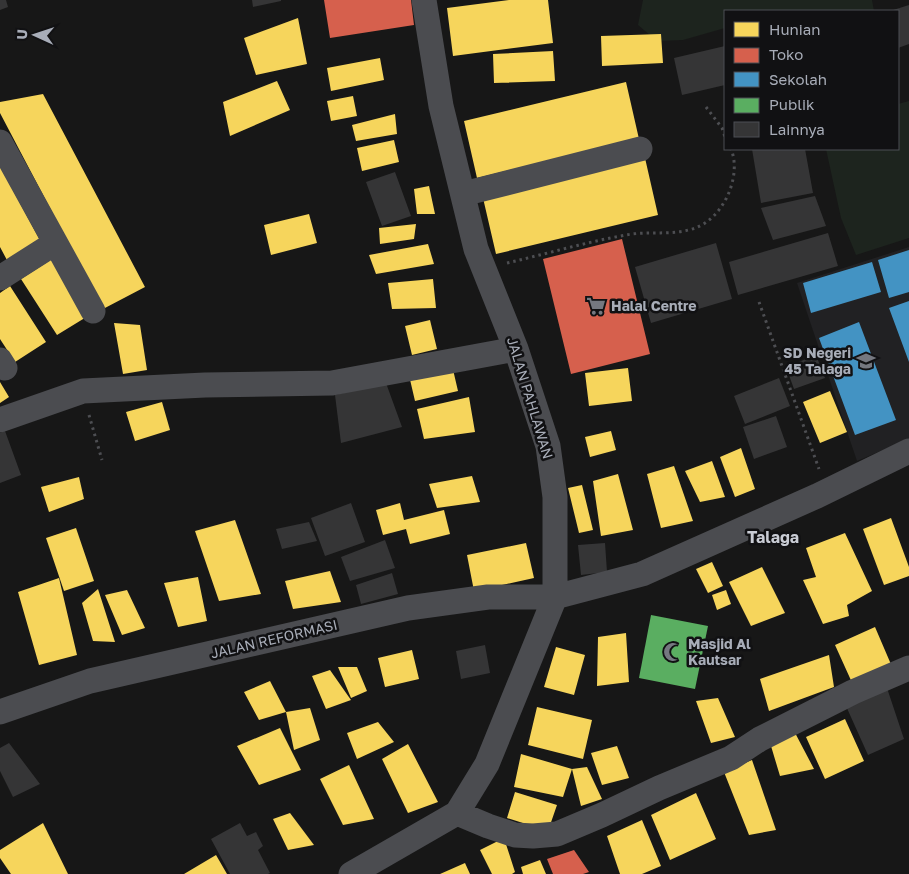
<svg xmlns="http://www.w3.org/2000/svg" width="909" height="874" font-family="'Golos Text',sans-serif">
<rect width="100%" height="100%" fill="#171717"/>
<path fill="#212123" d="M 909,247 L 909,439 L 857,461 L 797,283 Z"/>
<path fill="#1d241e" d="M 643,0 L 872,0 L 874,11 L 725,11 L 725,28 L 683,40 L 657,41 L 638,25 Z
M 909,101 L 909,238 L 856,255 L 841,218 L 826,149 L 898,149 L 898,104 Z"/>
<path fill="#f6d55c" d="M 509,0 L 548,0 L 553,43 L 453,56 L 447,8 Z
M 298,18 L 307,64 L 256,75 L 244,38 Z
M 661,34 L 663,63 L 602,66 L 601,36 Z
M 553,51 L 555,81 L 494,83 L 493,54 Z
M 380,58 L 384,80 L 331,91 L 327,68 Z
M 277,81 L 290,110 L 230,136 L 223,102 Z
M 626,82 L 639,139 L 477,178 L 464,121 Z
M 43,94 L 145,287 L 103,309 L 0,113 L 0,102 Z
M 353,96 L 357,116 L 331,121 L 327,101 Z
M 395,114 L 397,134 L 356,141 L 352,125 Z
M 394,140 L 399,162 L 362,171 L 357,148 Z
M 645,158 L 658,215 L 496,254 L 483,198 Z
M 0,166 L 42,244 L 8,262 L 0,247 Z
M 429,186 L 435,214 L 417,214 L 414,189 Z
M 309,214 L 317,243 L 271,255 L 264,225 Z
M 416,224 L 414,239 L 380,244 L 379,228 Z
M 428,244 L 434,264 L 376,274 L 369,255 Z
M 52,259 L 88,316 L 57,335 L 21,279 Z
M 433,279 L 436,308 L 392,309 L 388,283 Z
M 10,286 L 46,342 L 15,362 L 0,339 L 0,293 Z
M 430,320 L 437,349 L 412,355 L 405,326 Z
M 114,323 L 140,325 L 147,370 L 123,374 Z
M 451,361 L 458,391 L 415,401 L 408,371 Z
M 628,368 L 632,401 L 589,406 L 585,373 Z
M 0,382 L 9,397 L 0,403 Z
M 830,391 L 847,432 L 820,443 L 803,402 Z
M 469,397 L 475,432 L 424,439 L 417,409 Z
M 162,402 L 170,430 L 135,441 L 126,412 Z
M 611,431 L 616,450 L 590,457 L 585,437 Z
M 741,448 L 755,489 L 735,497 L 720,457 Z
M 712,461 L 725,497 L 700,502 L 685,471 Z
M 674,466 L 693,521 L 661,528 L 647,474 Z
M 618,474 L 633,530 L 601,536 L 593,481 Z
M 472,476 L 480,502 L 437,508 L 429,484 Z
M 79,477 L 84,499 L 49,512 L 41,487 Z
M 582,485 L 593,530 L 579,533 L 568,488 Z
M 400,503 L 404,520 L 444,510 L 450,534 L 410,544 L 406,529 L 383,535 L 376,510 Z
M 891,518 L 909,567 L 909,576 L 884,585 L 863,529 Z
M 235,520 L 261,594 L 219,601 L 195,531 Z
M 76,528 L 94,581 L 64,591 L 46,538 Z
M 845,533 L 872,591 L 847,605 L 849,616 L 823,624 L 803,580 L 816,577 L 806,548 Z
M 526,543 L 534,578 L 474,591 L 467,555 Z
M 712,562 L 723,586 L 708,593 L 696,569 Z
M 762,567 L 785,613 L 751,626 L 729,582 Z
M 330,571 L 341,602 L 293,609 L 285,581 Z
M 198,577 L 207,621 L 178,627 L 164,583 Z
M 59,578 L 77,655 L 39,665 L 18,592 Z
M 98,589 L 115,642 L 93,641 L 82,603 Z
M 127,590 L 145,628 L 122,635 L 105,595 Z
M 726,590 L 731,604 L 717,610 L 712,595 Z
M 875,627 L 893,669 L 854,687 L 835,645 Z
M 626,633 L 629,682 L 597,686 L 598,637 Z
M 556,647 L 585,655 L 574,695 L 544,687 Z
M 412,650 L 419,679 L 385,687 L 378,658 Z
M 829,655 L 834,687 L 769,711 L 760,679 Z
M 338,667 L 357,667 L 367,691 L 351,698 Z
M 330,670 L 351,700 L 326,709 L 312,676 Z
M 270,681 L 286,712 L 259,720 L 244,692 Z
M 718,698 L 735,737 L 711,743 L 696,701 Z
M 537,707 L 592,720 L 583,759 L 528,745 Z
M 310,708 L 320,740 L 294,750 L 286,712 Z
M 845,719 L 864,761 L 825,779 L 806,737 Z
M 378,722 L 394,742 L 357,759 L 347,733 Z
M 280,728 L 301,770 L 259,785 L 237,746 Z
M 793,729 L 814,769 L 780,776 L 768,736 Z
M 408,744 L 438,802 L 408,813 L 382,759 Z
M 617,746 L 629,778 L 602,785 L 591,753 Z
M 521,754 L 572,769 L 563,797 L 514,787 Z
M 752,760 L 776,830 L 749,835 L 724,772 Z
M 349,765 L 374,819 L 343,825 L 320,779 Z
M 587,767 L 602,799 L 581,806 L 572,769 Z
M 515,792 L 557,805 L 548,831 L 507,818 Z
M 696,793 L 716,839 L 670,860 L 651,815 Z
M 290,813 L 314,845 L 288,850 L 273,819 Z
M 642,820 L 661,866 L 642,874 L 620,874 L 607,836 Z
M 43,823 L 68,874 L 11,874 L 0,858 L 0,850 Z
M 504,838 L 515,872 L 512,874 L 492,874 L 480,850 Z
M 216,855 L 227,874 L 184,874 Z
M 540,860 L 546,874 L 523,874 L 521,867 Z
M 465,863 L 470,874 L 440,874 Z"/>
<path fill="#d6604d" d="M 324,0 L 411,0 L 414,25 L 330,38 Z
M 622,239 L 650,354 L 571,374 L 543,259 Z
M 574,850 L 589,872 L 583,874 L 553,874 L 547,859 Z"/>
<path fill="#4393c3" d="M 909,250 L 909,292 L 889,298 L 878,260 Z
M 872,262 L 881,292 L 811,313 L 803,283 Z
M 909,301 L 909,362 L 889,308 Z
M 859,322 L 896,420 L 855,435 L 819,338 Z"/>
<path fill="#5aae61" d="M 651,615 L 708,626 L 695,689 L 639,678 Z"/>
<path fill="#353536" d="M 0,0 L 6,0 L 8,7 L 0,10 Z
M 252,0 L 281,0 L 281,1 L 253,7 Z
M 909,5 L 909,44 L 898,48 L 898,11 L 890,11 Z
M 725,46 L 725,85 L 682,95 L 674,58 Z
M 752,149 L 805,149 L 813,193 L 761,203 Z
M 395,172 L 411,216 L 382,226 L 366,182 Z
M 815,196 L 826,226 L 773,240 L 761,208 Z
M 828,233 L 838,266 L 738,295 L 729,262 Z
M 716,243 L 732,299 L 651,323 L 635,267 Z
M 816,355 L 825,378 L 794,389 L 786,367 Z
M 779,378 L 790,406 L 745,424 L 734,396 Z
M 386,383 L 402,427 L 341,443 L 335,395 Z
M 776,416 L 787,447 L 754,459 L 743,427 Z
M 5,431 L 21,475 L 0,483 L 0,433 Z
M 351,503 L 365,542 L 325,556 L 311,518 Z
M 309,522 L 317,541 L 282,549 L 276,529 Z
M 385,540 L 395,568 L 350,581 L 341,557 Z
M 605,543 L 607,572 L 581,575 L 578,545 Z
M 392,573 L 398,594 L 361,604 L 356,585 Z
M 485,645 L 490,673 L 461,679 L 456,651 Z
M 887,688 L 904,739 L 868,755 L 846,706 Z
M 9,743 L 40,784 L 13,797 L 0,771 L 0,748 Z
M 240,823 L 247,836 L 256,832 L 263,846 L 258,850 L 270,873 L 268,874 L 230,874 L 211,839 Z"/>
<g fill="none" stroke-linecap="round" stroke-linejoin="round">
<path stroke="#4d4e52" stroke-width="3" stroke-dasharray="2.5 4" stroke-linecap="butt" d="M 706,107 L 722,128 L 725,137
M 507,263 C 546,254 586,242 626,235 C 651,230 682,238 705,223 C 727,209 741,173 731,149
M 759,302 L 819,469
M 89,415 L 102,460"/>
<path stroke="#4b4c50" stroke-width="25" d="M 0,142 L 93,311
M 463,194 L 640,149
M 0,278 L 55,243
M 0,360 L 5,368
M 0,420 L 83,391 L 205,385 L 332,383 L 516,349
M 0,712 L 90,681 L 408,608 L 488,597 L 555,597 L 642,574 L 817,496 L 909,451
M 457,813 L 488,826 L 515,835 L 533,836 L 557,834 L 602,815 L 659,788 L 731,758 L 760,739 L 853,692 L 909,668
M 351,874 L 457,813 L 487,764 L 555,597 L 555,497 L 548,446 L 516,349 L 476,249 L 441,106 L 424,0"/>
</g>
<defs>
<g id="supermarket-bare" transform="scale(1.5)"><path d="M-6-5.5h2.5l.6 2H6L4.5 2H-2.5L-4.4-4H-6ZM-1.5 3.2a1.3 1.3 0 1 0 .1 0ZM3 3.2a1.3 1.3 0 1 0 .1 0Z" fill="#757880" stroke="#111113" stroke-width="2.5" paint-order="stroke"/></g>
<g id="school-bare" transform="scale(1.5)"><path d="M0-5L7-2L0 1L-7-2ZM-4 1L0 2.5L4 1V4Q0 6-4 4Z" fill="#757880" stroke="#111113" stroke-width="2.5" paint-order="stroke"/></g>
<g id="mosque-bare" transform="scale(1.5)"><path d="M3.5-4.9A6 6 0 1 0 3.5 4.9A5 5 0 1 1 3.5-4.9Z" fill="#757880" stroke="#111113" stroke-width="2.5" paint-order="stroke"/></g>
</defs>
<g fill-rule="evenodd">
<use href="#supermarket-bare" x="596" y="306"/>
<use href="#school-bare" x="866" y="361"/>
<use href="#mosque-bare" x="673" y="652"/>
</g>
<g text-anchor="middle" stroke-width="5" stroke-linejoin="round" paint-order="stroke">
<g font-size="14" font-weight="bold" fill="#a8adb8" stroke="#111113" text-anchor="start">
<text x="611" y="311">Halal Centre</text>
<text x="851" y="358" text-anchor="end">SD Negeri<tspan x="851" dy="16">45 Talaga</tspan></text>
<text x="688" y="649">Masjid Al<tspan x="688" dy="16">Kautsar</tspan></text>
</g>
<g font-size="14" fill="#a8adb8" stroke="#111113">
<text transform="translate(530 398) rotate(73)" y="5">JALAN PAHLAWAN</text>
<text transform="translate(274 639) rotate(-13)" y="5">JALAN REFORMASI</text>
</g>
<g font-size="16" font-weight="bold" fill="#c9ccd4" stroke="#111113">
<text x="773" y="543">Talaga</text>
</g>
</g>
<rect x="724" y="10" width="175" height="140" fill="#111113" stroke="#4d4f55"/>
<rect x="734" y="22" width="25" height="15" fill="#f6d55c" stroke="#4d4f55"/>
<text x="769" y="35" font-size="15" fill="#a8adb8">Hunian</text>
<rect x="734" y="48" width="25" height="15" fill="#d6604d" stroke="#4d4f55"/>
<text x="769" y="60" font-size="15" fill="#a8adb8">Toko</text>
<rect x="734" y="72" width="25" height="15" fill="#4393c3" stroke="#4d4f55"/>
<text x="769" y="85" font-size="15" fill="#a8adb8">Sekolah</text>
<rect x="734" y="98" width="25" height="15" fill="#5aae61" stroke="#4d4f55"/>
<text x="769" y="110" font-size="15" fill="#a8adb8">Publik</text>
<rect x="734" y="122" width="25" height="15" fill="#353536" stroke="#4d4f55"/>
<text x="769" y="135" font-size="15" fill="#a8adb8">Lainnya</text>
<g transform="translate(35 35) rotate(273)" stroke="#111113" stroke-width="4" paint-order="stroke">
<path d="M0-4L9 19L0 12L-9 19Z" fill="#a8adb8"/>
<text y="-8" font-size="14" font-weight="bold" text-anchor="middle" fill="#a8adb8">U</text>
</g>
</svg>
